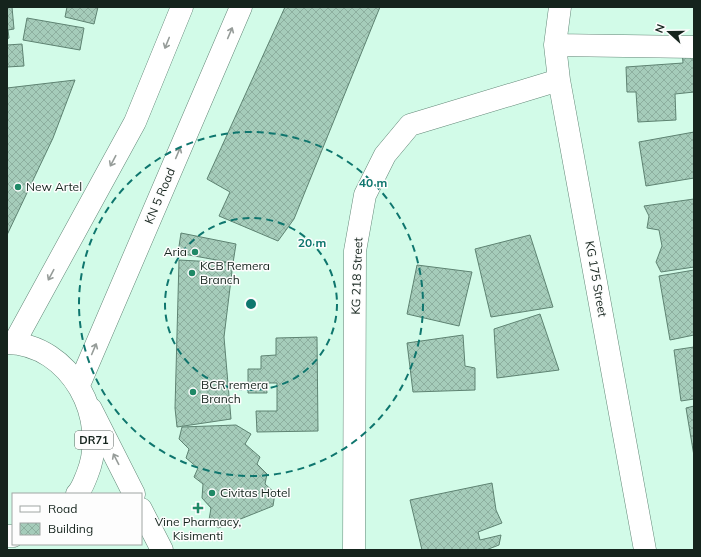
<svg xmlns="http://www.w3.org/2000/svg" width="701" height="557" font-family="Mulish,sans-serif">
<defs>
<pattern id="building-cross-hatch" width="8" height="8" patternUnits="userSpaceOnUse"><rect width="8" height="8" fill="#a5ccba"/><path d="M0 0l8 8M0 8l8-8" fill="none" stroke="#8daf9f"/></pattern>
</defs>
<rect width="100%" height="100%" fill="#d2fbe8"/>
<path fill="url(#building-cross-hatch)" stroke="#5e8372" d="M 7,7 L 12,7 L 14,29 L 8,30 L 9,38 L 7,39 Z
M 67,7 L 98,7 L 94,24 L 65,17 Z
M 285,7 L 380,7 L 294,219 L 278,241 L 219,216 L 230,192 L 207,179 Z
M 27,18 L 84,28 L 80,50 L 23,40 Z
M 22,44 L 24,66 L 7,67 L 7,45 Z
M 694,50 L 694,92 L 675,94 L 676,120 L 638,122 L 636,92 L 627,92 L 626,67 L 683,63 L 682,51 Z
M 75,80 L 53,138 L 7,235 L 7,88 Z
M 694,132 L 694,178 L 646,186 L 639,142 Z
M 694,199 L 694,267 L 661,272 L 656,262 L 662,246 L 659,230 L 647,228 L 649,216 L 644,206 Z
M 181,233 L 236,244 L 233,263 L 178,253 Z
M 530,235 L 553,307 L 491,317 L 475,249 Z
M 179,260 L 233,263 L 224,337 L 231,419 L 177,427 L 175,408 Z
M 417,265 L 472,272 L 459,326 L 407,314 Z
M 694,270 L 694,335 L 670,340 L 659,276 Z
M 540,314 L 559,370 L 497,378 L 494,329 Z
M 463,335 L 465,366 L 475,368 L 475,390 L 413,392 L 407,343 Z
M 317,337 L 318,431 L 257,432 L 256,411 L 277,411 L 277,383 L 266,383 L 267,393 L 248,393 L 248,369 L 261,369 L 261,356 L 276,355 L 276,338 Z
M 694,347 L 694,399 L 681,401 L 674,350 Z
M 694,406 L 694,456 L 686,408 Z
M 236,425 L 251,434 L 245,444 L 260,457 L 257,464 L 267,474 L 265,484 L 275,493 L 273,506 L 218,528 L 209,520 L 211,508 L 202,498 L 203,484 L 194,477 L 198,468 L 186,458 L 189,449 L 179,439 L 182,427 Z
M 492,483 L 496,510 L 502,523 L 478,532 L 480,540 L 501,535 L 499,545 L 486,550 L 422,550 L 410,500 Z"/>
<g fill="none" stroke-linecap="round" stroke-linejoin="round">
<g stroke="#628777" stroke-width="23">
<path id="minor" d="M 560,7 L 555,45 L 559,80 L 645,550
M 555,45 L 694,47
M 91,409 L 134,494
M 141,509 L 162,550
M 354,550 L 355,251 L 365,195 L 385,155 L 410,125 L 559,80"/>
</g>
<g stroke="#628777" stroke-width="23">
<path id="major" d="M 7,343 C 71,344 110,419 87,475 C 84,482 82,489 77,494
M 14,343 L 135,122 L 182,7
M 79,385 L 241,7
M 7,536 L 13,536"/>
</g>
<use href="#minor" stroke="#fff" stroke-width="22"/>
<use href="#major" stroke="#fff" stroke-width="22"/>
</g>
<defs><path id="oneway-shaft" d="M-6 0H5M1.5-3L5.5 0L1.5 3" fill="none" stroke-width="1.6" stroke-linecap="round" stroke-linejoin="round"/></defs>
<g stroke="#969c99">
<use href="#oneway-shaft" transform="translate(230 33) rotate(-67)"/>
<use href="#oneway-shaft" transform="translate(167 43) rotate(112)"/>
<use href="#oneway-shaft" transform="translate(178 153) rotate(-67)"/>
<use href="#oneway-shaft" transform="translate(113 161) rotate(118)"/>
<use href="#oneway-shaft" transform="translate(51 275) rotate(118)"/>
<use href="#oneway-shaft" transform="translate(94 349) rotate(-67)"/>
<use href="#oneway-shaft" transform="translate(116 459) rotate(-117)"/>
</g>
<g fill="none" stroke="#0f766e" stroke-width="2" stroke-dasharray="7 5">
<circle cx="251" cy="304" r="86"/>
<circle cx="251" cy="304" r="172"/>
</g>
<g fill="#1f8966" stroke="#fdfdfd" stroke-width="1.5">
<circle cx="18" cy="187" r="4"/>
<circle cx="195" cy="252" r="4"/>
<circle cx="192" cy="273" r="4"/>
<circle cx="193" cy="392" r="4"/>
<circle cx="212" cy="493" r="4"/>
<path d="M196 502h4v4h4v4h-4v4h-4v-4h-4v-4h4z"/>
</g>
<g text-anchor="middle" stroke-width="3" stroke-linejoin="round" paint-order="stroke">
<rect fill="#fdfdfd" stroke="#5b6560" stroke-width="1" x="75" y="431" width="38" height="18" rx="3"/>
<g font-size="11" font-weight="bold" fill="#15241d">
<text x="94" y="444">DR71</text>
</g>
<g font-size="12" fill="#15241d" stroke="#fdfdfd" text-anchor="start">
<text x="26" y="191">New Artel</text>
<text x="187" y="256" text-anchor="end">Aria</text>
<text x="200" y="270">KCB Remera<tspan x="200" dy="14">Branch</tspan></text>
<text x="201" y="389">BCR remera<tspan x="201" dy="14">Branch</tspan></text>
<text x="220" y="497">Civitas Hotel</text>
<text x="198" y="526" text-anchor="middle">Vine Pharmacy,<tspan x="198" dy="14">Kisimenti</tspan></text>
</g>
<g font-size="12" fill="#15241d" stroke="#fdfdfd">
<text transform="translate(160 196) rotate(-67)" y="4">KN 5 Road</text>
<text transform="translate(357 276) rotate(-88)" y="4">KG 218 Street</text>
<text transform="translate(596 279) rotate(80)" y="4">KG 175 Street</text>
</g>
</g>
<circle cx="251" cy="304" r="6" fill="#0f766e" stroke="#fdfdfd" stroke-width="2"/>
<g font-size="12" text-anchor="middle" font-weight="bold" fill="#0f766e" stroke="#fdfdfd" stroke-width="3" stroke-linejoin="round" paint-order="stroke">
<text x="373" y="187">40 m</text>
<text x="312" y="247">20 m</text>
</g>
<rect width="701" height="557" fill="none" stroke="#15241d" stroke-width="16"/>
<rect x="12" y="493" width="130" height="52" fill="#fdfdfd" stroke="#a0a6a3"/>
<rect x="20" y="506" width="20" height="6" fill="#ffffff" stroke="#a0a6a3"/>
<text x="48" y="513" font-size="12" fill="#15241d">Road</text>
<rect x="20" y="523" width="20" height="12" fill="url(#building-cross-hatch)" stroke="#a0a6a3"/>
<text x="48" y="533" font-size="12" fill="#15241d">Building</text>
<g transform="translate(669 32) rotate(291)" stroke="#fdfdfd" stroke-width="3" paint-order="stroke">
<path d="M0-3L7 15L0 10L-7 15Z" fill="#15241d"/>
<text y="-6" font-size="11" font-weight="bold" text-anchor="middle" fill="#15241d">N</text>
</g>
</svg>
